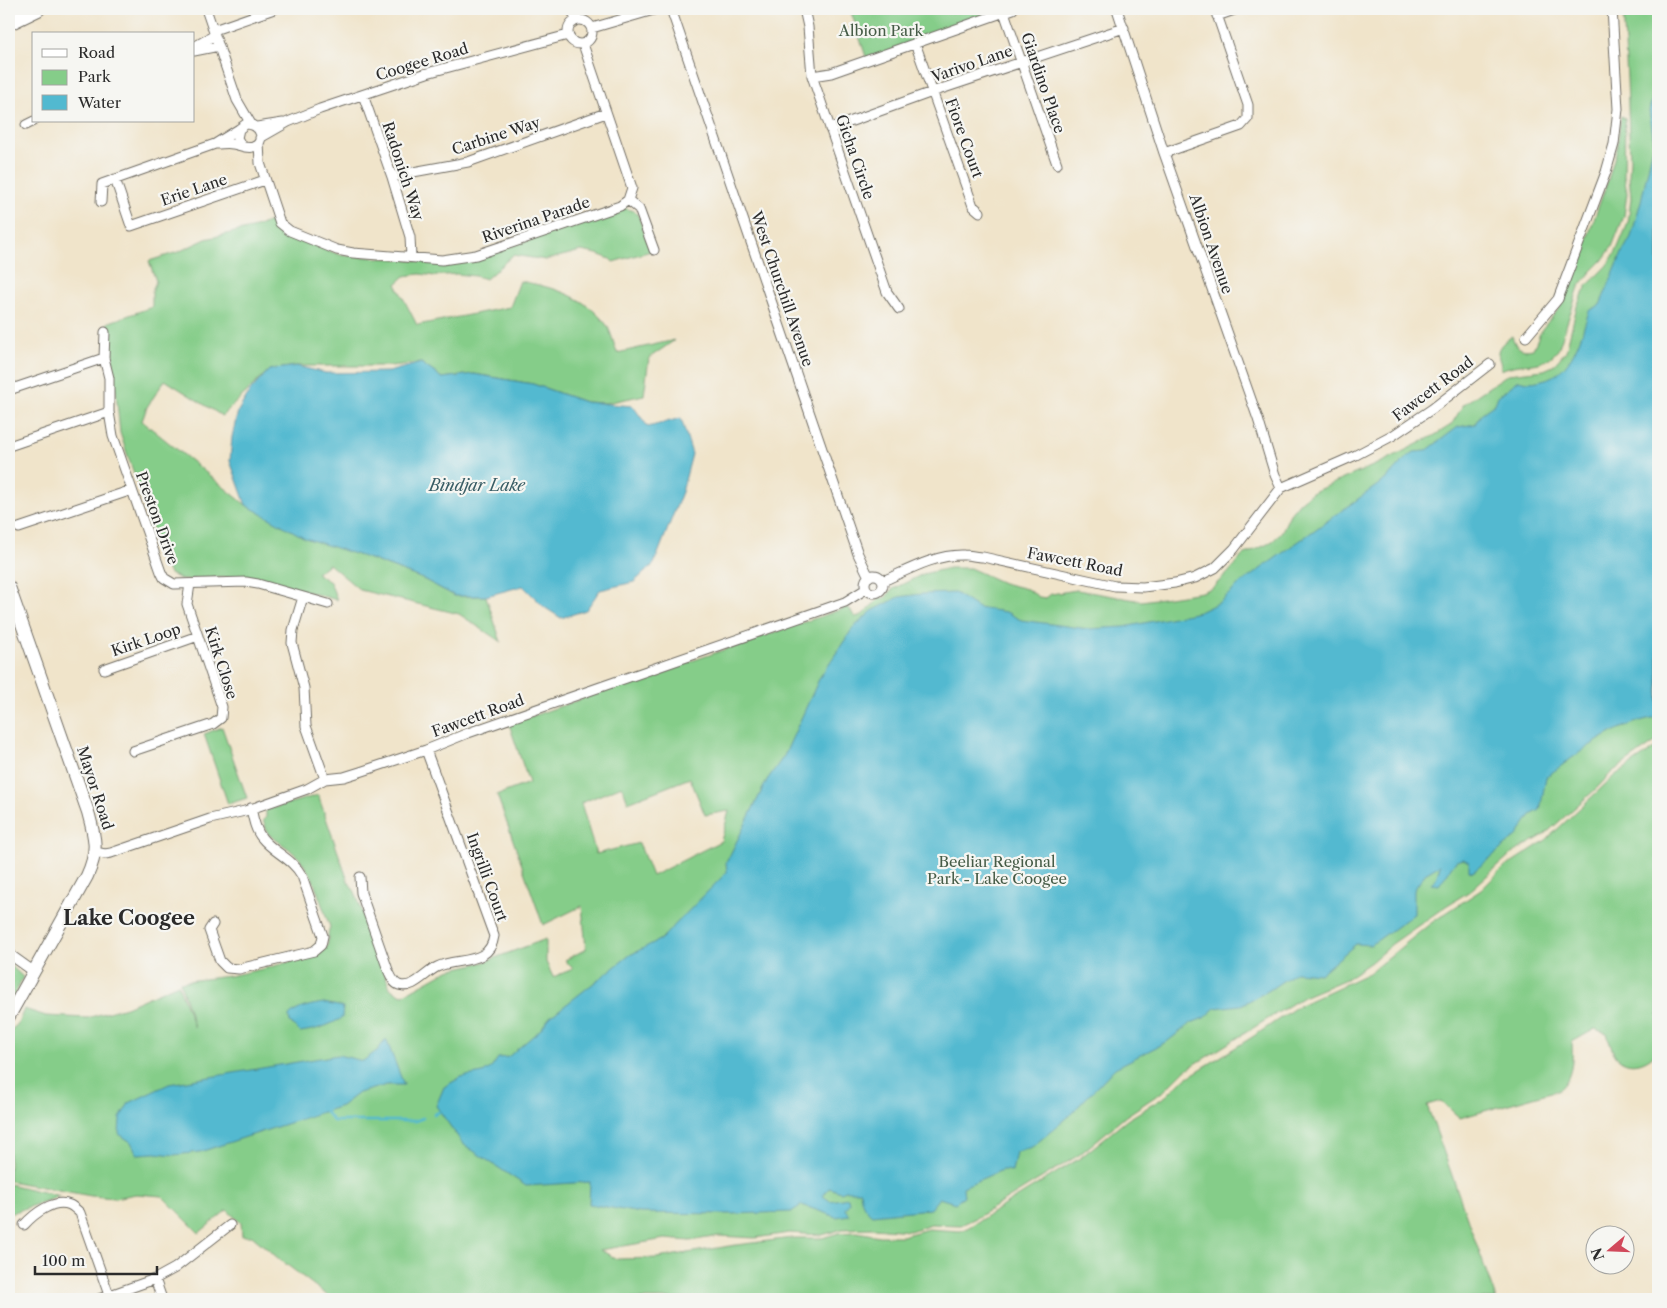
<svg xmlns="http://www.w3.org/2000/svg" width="1667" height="1308" font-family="'Libre Caslon Text',serif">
<rect width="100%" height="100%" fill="#f6f6f2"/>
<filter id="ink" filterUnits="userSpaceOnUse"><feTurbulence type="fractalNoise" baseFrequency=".02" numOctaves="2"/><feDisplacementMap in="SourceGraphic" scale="10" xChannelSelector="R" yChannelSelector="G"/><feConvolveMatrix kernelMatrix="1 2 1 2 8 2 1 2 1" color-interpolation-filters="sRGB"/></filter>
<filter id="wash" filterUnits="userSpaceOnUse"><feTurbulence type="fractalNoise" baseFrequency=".0096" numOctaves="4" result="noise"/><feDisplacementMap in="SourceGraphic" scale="20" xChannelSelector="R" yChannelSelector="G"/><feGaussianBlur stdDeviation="1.12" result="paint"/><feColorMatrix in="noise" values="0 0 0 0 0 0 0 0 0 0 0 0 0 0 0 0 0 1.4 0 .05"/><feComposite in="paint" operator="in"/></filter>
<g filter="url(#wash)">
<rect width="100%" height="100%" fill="#f0e4ca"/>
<path fill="#85cd89" stroke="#587c5a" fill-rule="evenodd" d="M 850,9 L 1013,9 L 867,60 Z
M 1623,9 L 1658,9 L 1658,740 L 1612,772 L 1597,788 L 1544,835 L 1511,854 L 1470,891 L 1446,906 L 1392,944 L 1371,962 L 1346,979 L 1303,997 L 1184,1071 L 1165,1090 L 1126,1116 L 1079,1155 L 976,1218 L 961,1225 L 931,1224 L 910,1231 L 873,1228 L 843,1229 L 822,1235 L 789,1233 L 755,1238 L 719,1236 L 690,1241 L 665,1239 L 600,1250 L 617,1259 L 657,1258 L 736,1245 L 792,1238 L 822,1238 L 839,1233 L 857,1232 L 879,1236 L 902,1236 L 928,1229 L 960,1231 L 969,1227 L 1080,1158 L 1127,1120 L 1166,1096 L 1180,1082 L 1257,1034 L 1298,1006 L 1369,973 L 1431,923 L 1481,890 L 1503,868 L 1546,840 L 1614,776 L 1658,746 L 1658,1050 C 1648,1064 1627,1070 1615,1055 C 1611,1049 1609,1040 1607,1033 L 1595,1029 L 1572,1042 C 1573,1058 1573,1080 1558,1090 L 1460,1118 L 1441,1101 L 1427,1105 L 1496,1299 L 332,1299 L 278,1258 L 252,1236 L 242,1236 L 241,1223 L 227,1210 L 199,1233 L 162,1196 L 136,1194 L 115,1198 L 91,1196 L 9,1181 L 9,1034 L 12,1029 L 18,1024 L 24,1009 L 46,1016 L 87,1018 L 126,1007 L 178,984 L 194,1027 L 180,982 L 229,976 L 267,968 L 321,953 C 333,943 325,938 330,927 L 312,877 L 300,859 L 289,849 L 268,834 L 263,820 L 266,817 L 266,810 L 318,795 L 348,881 L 355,892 L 390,988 L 395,992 L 403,995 L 448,970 L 484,962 L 546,939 L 546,962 L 553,977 L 573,969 L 565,960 L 586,949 L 582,906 L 543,925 L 497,795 L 529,783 L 509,724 L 848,607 L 855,617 L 862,615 L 880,598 L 885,598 L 893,589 L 923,574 L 949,568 L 970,568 L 1003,583 L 1027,589 L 1039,597 L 1046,598 L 1051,594 L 1077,590 L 1142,601 L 1202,592 L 1212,588 L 1228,573 L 1243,555 L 1266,545 L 1274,540 L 1282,531 L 1290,514 L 1300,502 L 1311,493 L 1384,461 L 1435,435 L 1451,425 L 1464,404 L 1508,374 L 1544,370 L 1553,366 L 1566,351 L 1577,306 L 1587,286 L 1607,265 L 1616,252 L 1628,223 L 1631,198 L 1629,176 L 1630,160 L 1627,79 ZM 690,778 L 705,815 L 729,811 L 721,841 L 652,876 L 639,843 L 596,854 L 581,803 L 622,786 L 628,802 Z
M 1621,116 L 1625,118 L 1624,176 L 1627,193 L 1624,216 L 1612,247 L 1602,261 L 1590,273 L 1579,287 L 1558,350 C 1539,372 1525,359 1501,370 C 1501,361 1499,361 1498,354 C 1497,346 1507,340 1512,336 C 1515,347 1521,352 1533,349 L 1542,329 L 1561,306 L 1559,304 L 1569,281 L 1584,257 L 1586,242 L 1609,177 L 1617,148 Z
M 623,208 L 634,211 L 638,215 L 651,251 L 613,262 L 610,259 L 597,254 L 581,251 L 546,260 L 513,255 L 486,279 L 475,276 L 456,274 L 435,276 L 420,274 L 405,276 L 396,284 L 417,325 L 510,307 L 520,281 C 555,288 583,295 606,324 C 611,331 614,345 617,353 L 675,340 L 649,358 L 644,395 L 607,403 L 585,402 L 533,384 L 474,374 L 442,378 L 421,363 L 390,366 L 296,366 L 269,370 L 222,416 L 165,380 L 147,407 L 142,421 L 246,505 L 370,559 L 423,579 L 455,596 L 486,596 L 501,642 L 459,614 L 360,590 L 329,564 L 316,573 L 330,582 L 337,600 L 259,578 L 245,576 L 182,580 L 170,574 L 166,568 L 120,433 L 113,362 L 107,323 L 152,307 L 152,292 L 156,281 L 149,261 L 178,252 L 206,239 L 255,227 L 273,220 L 279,231 L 285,235 L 341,255 L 448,263 L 467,261 Z
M 222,727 L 247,798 L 228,804 L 204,734 Z
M 9,964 L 23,977 L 12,999 L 9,998 Z
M 9,1184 L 60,1196 L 9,1214 Z"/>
<path fill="#52b9d0" stroke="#3e727e" d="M 1658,74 L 1658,717 C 1616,723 1579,753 1546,777 L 1540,810 L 1531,815 L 1517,836 L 1473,872 L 1469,871 L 1469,862 L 1463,859 L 1456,861 L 1439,885 L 1431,884 L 1437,876 L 1440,865 L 1425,874 L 1414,890 L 1414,914 L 1371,945 L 1356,944 L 1320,974 L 1296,972 L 1268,991 L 1241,1005 L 1215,1008 L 1204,1018 L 1191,1023 L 1168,1041 L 1115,1068 L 1067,1118 L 1032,1147 L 1016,1152 L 1012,1171 L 1002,1170 L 963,1187 L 964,1197 L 955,1203 L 939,1198 L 930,1209 L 872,1215 C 863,1208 861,1202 860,1191 L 848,1191 L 846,1190 L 841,1192 L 829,1188 L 823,1196 L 830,1201 L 848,1198 L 849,1203 L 845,1209 L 849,1215 L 836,1217 L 802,1205 L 791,1212 L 732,1214 L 640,1213 L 589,1204 L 590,1182 L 526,1186 L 463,1144 L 436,1106 L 444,1087 L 461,1077 L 483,1073 L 492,1067 L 498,1058 L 508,1057 L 540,1030 L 550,1017 L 630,955 L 661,939 L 727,872 L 726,863 L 767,780 L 784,756 L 820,677 L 853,628 L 872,611 L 899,597 L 921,594 L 955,593 L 978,608 L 1006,612 L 1021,620 L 1088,629 L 1124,627 L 1199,612 L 1220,602 L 1241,583 L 1295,544 L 1386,479 L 1404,460 L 1414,452 L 1426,451 L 1458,427 L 1475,424 L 1482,413 L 1495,404 L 1498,396 L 1519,380 C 1528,383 1533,382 1542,380 C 1572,374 1581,336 1589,311 L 1600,305 L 1623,251 L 1631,237 L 1641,201 L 1654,142 L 1649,111 Z
M 421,363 L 442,378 L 474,374 L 533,384 L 585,402 L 633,406 L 648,427 L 681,418 L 692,454 L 682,492 L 654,564 L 634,582 L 600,590 L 586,610 L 561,618 L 544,607 L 523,586 L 486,596 L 455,596 L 423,579 L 370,559 L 305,538 L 246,505 L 230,461 L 232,437 L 238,411 L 250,391 L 269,370 L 296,366 L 326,373 L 388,372 Z
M 324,1003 L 343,1007 L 342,1018 C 328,1026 316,1030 300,1032 L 290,1022 L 289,1016 C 298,1007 311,1005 324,1003 Z
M 386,1039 L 404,1085 L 387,1085 L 358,1093 L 341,1106 L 200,1152 L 174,1155 L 155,1153 L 137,1154 L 131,1142 L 119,1134 L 120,1118 L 129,1103 L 169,1084 L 338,1055 L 363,1061 L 378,1050 Z"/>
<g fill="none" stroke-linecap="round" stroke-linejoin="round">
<path stroke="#52b9d0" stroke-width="2.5" d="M 325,1111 L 333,1121 L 415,1121 L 423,1118
M 434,1114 L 439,1112"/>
</g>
</g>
<g filter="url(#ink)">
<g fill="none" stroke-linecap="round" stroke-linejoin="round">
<g stroke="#706c63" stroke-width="11">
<path id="minor" d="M 206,9 L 237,100 L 251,124
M 571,9 L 576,19
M 671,9 L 858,554 L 869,577
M 804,9 L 808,27 L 812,76 L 887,292 L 899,309
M 1117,9 L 1164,153 L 1258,419 L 1275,475 L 1281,488
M 1004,12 L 1057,164
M 1217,16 L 1237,9
M568 32a12 12 0 1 1 24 0a12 12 0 1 1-24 0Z
M 592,28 L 657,9
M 214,30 L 274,9
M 915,43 L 973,206 L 980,212
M 194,47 L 215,35
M 194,51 L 219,46
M 812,76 L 831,73 L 1013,9
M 363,95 L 392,177 L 410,237 L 411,257
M 26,125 L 34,121
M 257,127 L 283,123
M 830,129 L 932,92 L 1124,28
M 260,138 L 288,122 L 320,109 L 427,73 L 568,35
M 259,142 L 260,163 L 280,223 L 290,231 L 337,250 L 353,253 L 442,260 L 476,255 L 620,206 L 628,200 L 632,188 L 583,44
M 217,144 C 222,144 228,143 233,144 C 240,145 246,149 253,147 C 267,142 261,124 246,124 L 239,129 L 237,138 L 241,145
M 1164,153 L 1241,126 L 1248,118 L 1248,105 L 1215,9
M 392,177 L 413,172 L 468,162 L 606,113
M 115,179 L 131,226 L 265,180
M 628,200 L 639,209 L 654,250
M 101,202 L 102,184 L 215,144 L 239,129
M 105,332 L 104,358 L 109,378 L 109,412 L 113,436 L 161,572 L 164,578 L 174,584 L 246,582 L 258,584 L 328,604
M 1526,337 L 1558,299 L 1606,172 L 1614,144 L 1618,109 L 1612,9
M 9,390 L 104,358
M 9,446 L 109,412
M 19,528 L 132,490
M865 584a9 9 0 1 1 18 0a9 9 0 1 1-18 0Z
M 883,581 C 908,570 936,554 964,555 C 970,555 977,557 983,557 L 1115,586 L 1143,587 L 1175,583 L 1195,578 L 1215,568 L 1234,549 L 1281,488 L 1356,455 L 1392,436 L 1432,409 L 1490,364
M 303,597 L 293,630 L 292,643 L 304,688 L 306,726 L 325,779
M 104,669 L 198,636
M 133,751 L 213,724 L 221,718 L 222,707 L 187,604 L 190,584
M 95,852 L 105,854 L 111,853 L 210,819 L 245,811 L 307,789 L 325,779 L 344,777 L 360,772 L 426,750 L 468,733 L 845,602 L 866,589
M 360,877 L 361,893 L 388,970 C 391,976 393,983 399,985 C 413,990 426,972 437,967 C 458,957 490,966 494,936 L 426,750
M 213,924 L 209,930 L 220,961 L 227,968 L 239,969 L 314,951 L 321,945 L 323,936 L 302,876 C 292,858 274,853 262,838 C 255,830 253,818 251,808
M 9,951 L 12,956 L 33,971
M 24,1225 C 34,1214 54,1198 70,1205 C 74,1207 77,1210 80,1213 L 109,1295
M 155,1279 L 162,1299
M 99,1299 L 155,1279 L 175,1268 L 230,1225"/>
</g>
<g stroke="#706c63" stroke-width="14">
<path id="secondary" d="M 9,587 L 88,812 C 95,838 99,850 87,876 L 9,1016"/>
</g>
<g stroke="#706c63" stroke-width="16">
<path id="primary" d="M 9,23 L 38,9"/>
</g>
<use href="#minor" stroke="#fff" stroke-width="9"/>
<use href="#secondary" stroke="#fff" stroke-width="12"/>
<use href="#primary" stroke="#fff" stroke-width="14"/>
</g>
</g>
<g text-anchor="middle" stroke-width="4.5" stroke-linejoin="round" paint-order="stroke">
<g font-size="15" fill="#465c47" stroke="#f6f6f2">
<text x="881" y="36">Albion Park</text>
<text x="997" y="867">Beeliar Regional<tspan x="997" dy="17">Park - Lake Coogee</tspan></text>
</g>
<g font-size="15" fill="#2b2b2b" stroke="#f6f6f2">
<text transform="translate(422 62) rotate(-17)" y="5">Coogee Road</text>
<text transform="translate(972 64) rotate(-19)" y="5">Varivo Lane</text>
<text transform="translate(1043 83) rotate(71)" y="5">Giardino Place</text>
<text transform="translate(496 136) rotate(-18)" y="5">Carbine Way</text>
<text transform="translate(964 138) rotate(70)" y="5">Fiore Court</text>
<text transform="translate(855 157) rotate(71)" y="5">Gicha Circle</text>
<text transform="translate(403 171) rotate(72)" y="5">Radonich Way</text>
<text transform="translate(194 190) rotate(-19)" y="5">Erie Lane</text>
<text transform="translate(536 220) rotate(-19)" y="5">Riverina Parade</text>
<text transform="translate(1211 244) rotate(71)" y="5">Albion Avenue</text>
<text transform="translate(782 289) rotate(71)" y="5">West Churchill Avenue</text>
<text transform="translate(1433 389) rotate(-37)" y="5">Fawcett Road</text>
<text transform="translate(157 518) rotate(70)" y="5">Preston Drive</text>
<text transform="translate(1075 562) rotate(11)" y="5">Fawcett Road</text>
<text transform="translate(146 640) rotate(-19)" y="5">Kirk Loop</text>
<text transform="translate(221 663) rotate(72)" y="5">Kirk Close</text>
<text transform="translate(478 716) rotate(-20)" y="5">Fawcett Road</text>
<text transform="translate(95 788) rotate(72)" y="5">Mayor Road</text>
<text transform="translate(487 877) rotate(70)" y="5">Ingrilli Court</text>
</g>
<g font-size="16" font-style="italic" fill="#395d65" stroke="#f6f6f2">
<text x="477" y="491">Bindjar Lake</text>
</g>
<g font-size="20" font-weight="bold" fill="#2b2b2b" stroke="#f6f6f2">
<text x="129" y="925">Lake Coogee</text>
</g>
</g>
<rect width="1667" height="1308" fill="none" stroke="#f6f6f2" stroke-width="30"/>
<rect x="32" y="32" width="162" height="90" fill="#f6f6f2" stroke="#a5a5a2"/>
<rect x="42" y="49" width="25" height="8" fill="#ffffff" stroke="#a5a5a2"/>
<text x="78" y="58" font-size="15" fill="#2b2b2b">Road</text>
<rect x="42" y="70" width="25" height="15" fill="#85cd89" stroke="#a5a5a2"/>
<text x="78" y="82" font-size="15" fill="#2b2b2b">Park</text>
<rect x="42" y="95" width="25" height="15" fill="#52b9d0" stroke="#a5a5a2"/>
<text x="78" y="108" font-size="15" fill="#2b2b2b">Water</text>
<g transform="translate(1610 1250) rotate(251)"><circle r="24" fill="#f6f6f2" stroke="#a5a5a2"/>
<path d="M0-4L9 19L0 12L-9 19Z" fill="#d1495b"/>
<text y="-8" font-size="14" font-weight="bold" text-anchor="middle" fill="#2b2b2b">N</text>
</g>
<path d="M35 1266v8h122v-8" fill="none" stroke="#2b2b2b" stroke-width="2.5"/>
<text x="42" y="1266" font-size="15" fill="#2b2b2b" stroke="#f6f6f2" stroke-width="4" paint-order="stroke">100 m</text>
</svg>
